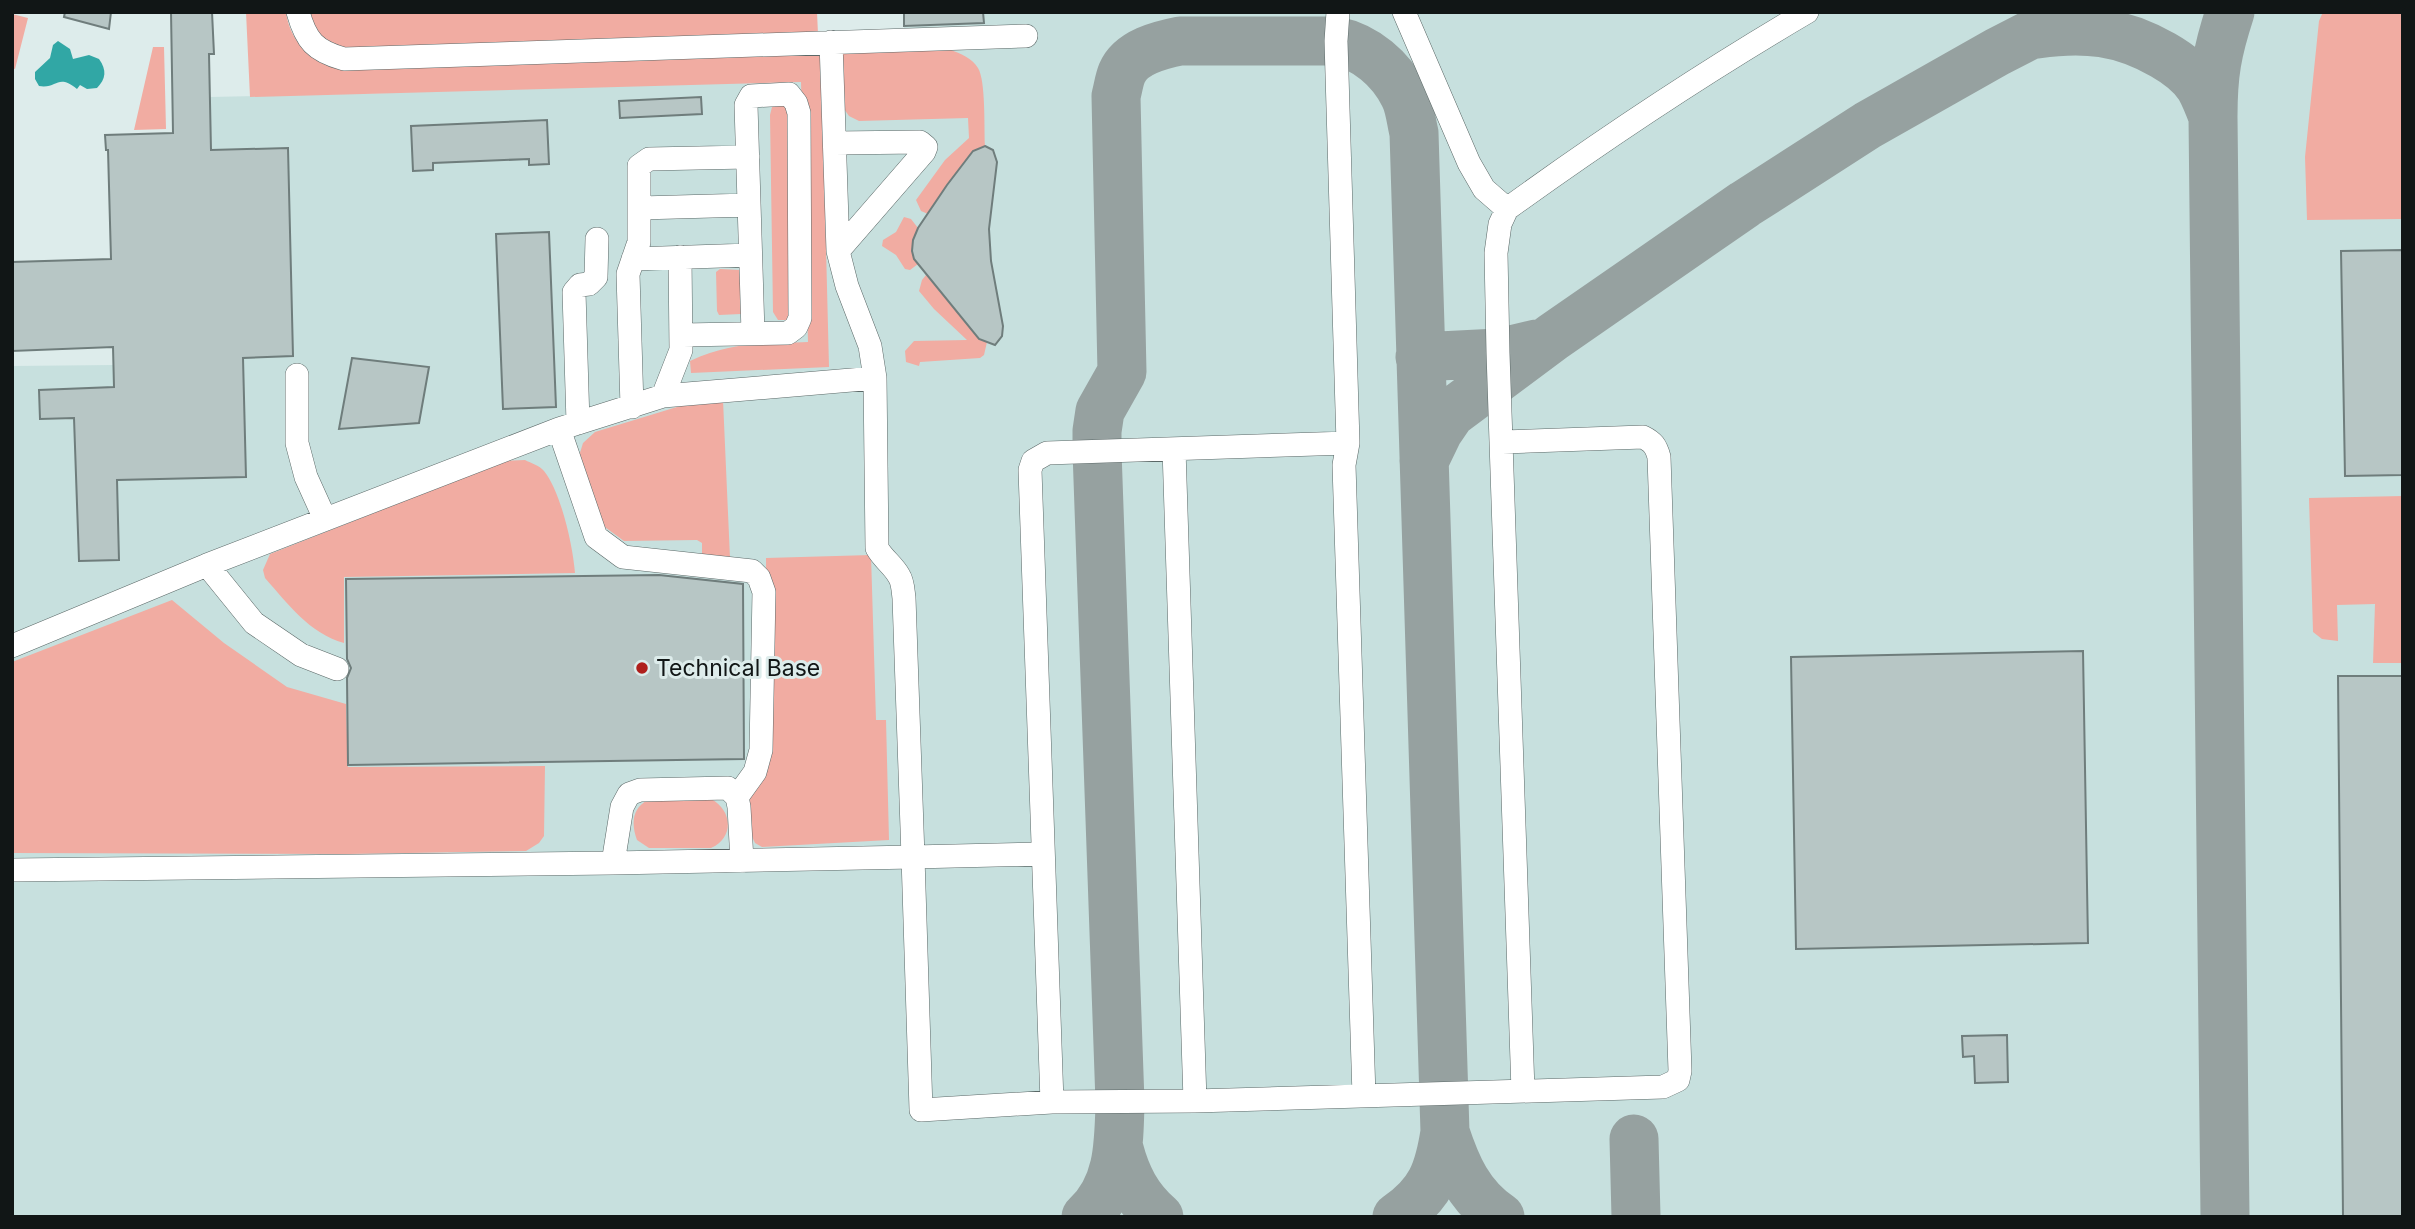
<svg xmlns="http://www.w3.org/2000/svg" width="2415" height="1229" font-family="Inter,sans-serif">
<rect width="100%" height="100%" fill="#ddeceb"/>
<path fill="#c7e0de" d="M 904,12 L 2403,12 L 2403,1217 L 12,1217 L 12,366 L 113,365 L 108,163 L 212,160 L 210,97 L 390,93 L 904,31 Z"/>
<path fill="#f1aca2" d="M 246,12 L 286,12 C 289,35 302,51 321,63 L 821,49 L 829,367 L 691,373 L 690,361 C 733,341 762,344 808,342 L 801,82 L 250,97 Z
M 306,12 L 817,12 L 818,34 L 385,48 L 337,48 L 323,40 Z
M 2323,12 L 2403,12 L 2403,219 L 2307,220 L 2305,157 L 2319,21 Z
M 12,14 L 28,18 L 15,69 L 12,68 Z
M 153,47 L 164,47 L 166,129 L 134,130 Z
M 951,50 C 961,54 972,58 978,68 C 986,81 984,129 985,146 L 973,151 L 928,214 L 921,211 L 916,200 L 945,160 L 969,138 L 968,118 L 859,121 L 849,116 L 844,109 L 841,60 L 843,54 L 849,52 Z
M 773,103 L 788,106 L 795,312 L 788,320 L 778,320 L 773,312 L 770,115 Z
M 904,217 L 911,219 L 918,228 L 914,259 L 918,264 L 910,270 L 905,269 L 896,255 L 882,246 L 883,240 L 896,232 Z
M 720,269 L 740,270 L 741,314 L 719,315 L 717,311 L 716,272 Z
M 926,275 L 979,339 L 987,342 L 984,355 L 980,358 L 920,362 L 919,366 L 906,362 L 905,351 L 914,341 L 967,340 L 934,309 L 919,291 L 922,280 Z
M 723,400 L 730,558 L 702,558 L 702,543 L 697,540 L 624,541 L 602,525 L 579,456 L 583,443 L 595,432 L 690,403 Z
M 525,460 C 531,463 540,466 544,471 C 561,492 573,546 575,573 L 344,577 L 344,643 C 309,633 288,604 265,578 L 263,570 L 270,554 L 505,461 Z
M 2403,496 L 2403,663 L 2373,663 L 2375,604 L 2337,605 L 2338,641 L 2322,639 L 2313,632 L 2309,498 Z
M 871,555 L 876,720 L 886,720 L 889,840 L 762,847 L 755,843 L 747,826 L 746,814 L 750,795 L 767,762 L 766,558 Z
M 172,600 L 224,643 L 287,687 L 346,704 L 348,767 L 545,766 L 544,836 L 539,843 L 526,851 L 349,854 L 12,853 L 12,662 Z
M 711,799 C 732,810 735,837 711,848 L 649,848 L 637,840 C 631,824 632,808 648,800 Z"/>
<path fill="#31a7a5" d="M 58,41 L 70,49 L 73,59 L 89,55 L 99,59 C 107,70 106,79 97,88 L 87,89 L 80,85 L 77,89 C 57,73 58,89 39,86 L 35,79 L 35,72 L 50,58 L 53,45 Z"/>
<g fill="none" stroke-linecap="round" stroke-linejoin="round">
<path stroke="#96a1a0" stroke-width="49" d="M 2037,34 C 2085,27 2121,31 2163,55 C 2177,63 2191,73 2200,87 C 2205,96 2209,106 2213,117
M 1420,357 L 1498,353 L 1536,344
M 1424,461 L 1438,432 L 1451,413 L 1553,337 L 1745,204 L 1868,125 L 1997,52 L 2075,12
M 1445,1132 C 1456,1166 1469,1196 1500,1217
M 1634,1139 L 1636,1217
M 1119,1149 C 1126,1176 1137,1198 1159,1217
M 1086,1217 C 1119,1187 1119,1144 1120,1102 L 1097,451 L 1097,431 L 1100,411 L 1122,372 L 1116,96 C 1118,89 1119,80 1122,73 C 1131,52 1160,45 1180,41 L 1336,41 C 1366,47 1391,69 1404,95 C 1410,106 1411,121 1414,133 L 1445,1132 C 1439,1171 1431,1194 1397,1217
M 2225,1217 L 2213,117 C 2213,74 2217,52 2230,12"/>
</g>
<path fill="#b7c6c5" stroke="#6f7d7c" stroke-width="2" d="M 65,12 L 111,12 L 109,29 L 64,17 Z
M 171,12 L 212,12 L 214,54 L 209,54 L 211,150 L 288,148 L 293,356 L 243,358 L 246,477 L 117,480 L 119,560 L 79,561 L 74,418 L 40,419 L 39,390 L 114,387 L 113,347 L 12,351 L 12,262 L 111,259 L 108,150 L 106,150 L 105,135 L 173,133 Z
M 904,12 L 983,12 L 984,23 L 904,26 Z
M 701,97 L 702,114 L 620,118 L 619,101 Z
M 547,120 L 549,164 L 529,165 L 529,159 L 433,163 L 433,170 L 413,171 L 411,126 Z
M 985,146 L 993,150 L 997,162 L 989,229 L 991,261 L 1003,326 L 1002,336 L 995,345 L 979,339 L 914,259 L 912,251 L 913,240 L 918,228 L 947,185 L 973,151 Z
M 549,232 L 556,407 L 503,409 L 496,234 Z
M 2403,250 L 2403,475 L 2345,476 L 2341,251 Z
M 352,358 L 429,367 L 419,423 L 339,429 Z
M 659,575 L 743,584 L 744,759 L 348,765 L 347,678 L 351,668 L 347,659 L 346,579 Z
M 2083,651 L 2088,943 L 1796,949 L 1791,657 Z
M 2338,676 L 2403,676 L 2403,1217 L 2343,1217 Z
M 2007,1035 L 2008,1082 L 1975,1083 L 1974,1056 L 1963,1057 L 1962,1036 Z"/>
<g fill="none" stroke-linecap="round" stroke-linejoin="round">
<g stroke="#5b6867" stroke-width="24">
<path id="minor" d="M 298,12 C 306,41 315,51 344,59 L 1026,36
M 1338,12 L 1336,41 L 1348,443 L 1344,465 L 1364,1096
M 1404,12 L 1469,163 L 1484,189 L 1507,209
M 831,42 L 838,251 L 847,286 L 870,346 L 875,378
M 835,143 L 920,142 L 926,147 L 924,152 L 838,251
M 640,208 L 749,205
M 633,259 L 750,255
M 683,335 L 788,333 L 796,327 L 800,318 L 799,113 L 796,103 L 789,94 L 751,96 L 746,105 L 753,333
M 297,375 L 297,443 L 306,477 L 325,519
M 663,396 L 681,350 L 680,257
M 632,407 L 628,274 L 639,242 L 639,166 L 649,159 L 748,157
M 578,423 L 574,292 L 580,285 L 589,284 L 596,277 L 597,239
M 1174,449 L 1195,1101
M 12,646 L 207,565
M 337,669 L 301,655 L 254,623 L 207,565 L 559,429
M 1043,854 L 913,857 L 921,1110 L 1052,1102 L 1195,1101 L 1663,1087 L 1678,1080 L 1680,1071 L 1659,457 C 1656,446 1653,442 1643,437 L 1502,442
M 613,863 L 622,807 L 629,794 L 640,790 L 728,788 L 737,797 L 739,807 L 742,861
M 12,870 L 613,863 L 913,857 L 904,598 C 903,591 903,582 899,576 C 893,565 883,559 877,548 L 875,378 L 663,396 L 559,429 L 596,537 L 623,557 L 752,571 L 759,578 L 764,592 L 761,750 L 755,772 L 737,797
M 1523,1091 L 1498,353 L 1496,253 L 1500,224 L 1507,209 C 1604,139 1703,73 1807,12
M 1052,1102 L 1030,470 L 1033,461 L 1047,453 L 1348,443"/>
</g>
<use href="#minor" stroke="#fff" stroke-width="23"/>
</g>
<circle fill="#af1f1c" stroke="#ddeceb" stroke-width="2.5" cx="642" cy="668" r="7"/>
<g text-anchor="middle" stroke-width="6" stroke-linejoin="round" paint-order="stroke">
<g font-size="23" fill="#111616" stroke="#ddeceb" text-anchor="start">
<text x="656" y="676">Technical Base</text>
</g>
</g>
<rect width="2415" height="1229" fill="none" stroke="#111616" stroke-width="28"/>
</svg>
